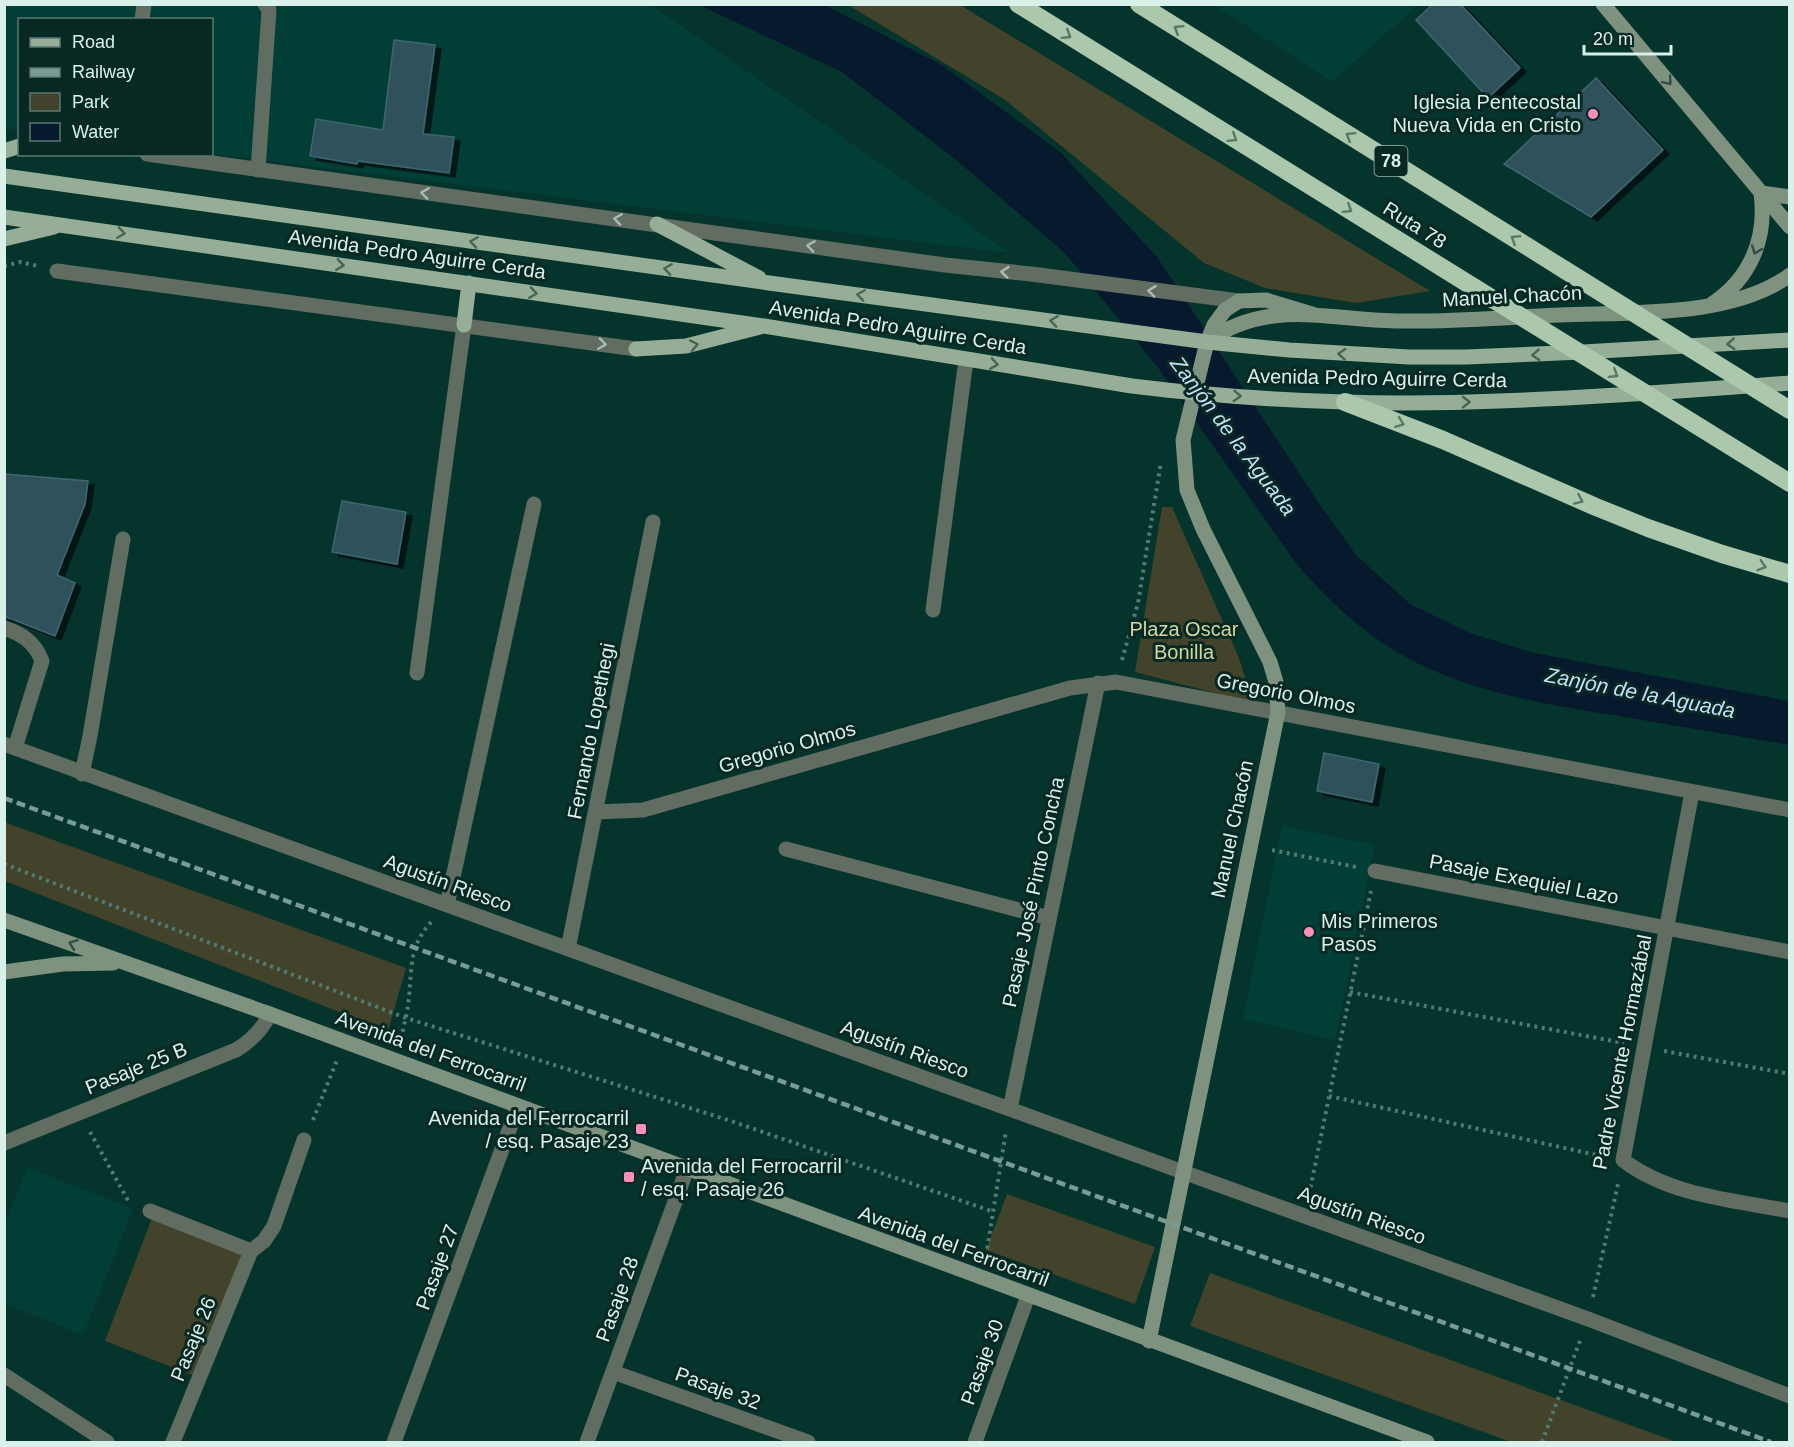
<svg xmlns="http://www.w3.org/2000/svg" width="1794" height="1447" font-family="Arial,sans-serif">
<defs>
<filter id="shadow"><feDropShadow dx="6" dy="4" stdDeviation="0" flood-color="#0009"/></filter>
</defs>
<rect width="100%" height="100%" fill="#05342d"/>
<path fill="#003e36" d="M 5,5 L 651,5 L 1010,253 L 212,154 L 212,20 L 20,20 L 19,130 L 5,128 Z
M 1214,5 L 1215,4 L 1418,5 L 1332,82 Z
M 1282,826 L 1375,845 L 1335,1040 L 1243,1019 Z
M 27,1167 L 133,1209 L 83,1335 L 5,1304 L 5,1224 Z"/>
<path fill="#42432a" d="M 848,5 L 960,5 L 1430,291 L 1356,303 L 1265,288 L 1204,263 L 1004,99 Z
M 1162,507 L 1172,507 L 1239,658 L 1253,703 L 1135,672 Z
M 4,822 L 406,968 L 388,1031 L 5,881 Z
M 1007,1194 L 1155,1247 L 1135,1304 L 986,1250 Z
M 152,1218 L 242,1253 L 195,1376 L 105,1341 Z
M 1210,1273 L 1677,1442 L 1511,1442 L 1190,1326 Z"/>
<path fill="#07192c" d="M 699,5 L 825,5 L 942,65 L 1060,152 L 1157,257 L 1318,502 L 1356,555 L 1410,604 L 1470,633 L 1534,653 L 1789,701 L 1789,745 C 1733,735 1676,726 1619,716 C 1544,704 1464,692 1397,652 C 1358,629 1324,596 1295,562 L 1159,369 L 1065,253 L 955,159 L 842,72 Z"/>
<path fill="#2e515b" stroke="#3e6771" stroke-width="1.5" filter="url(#shadow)" d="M 1433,4 L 1460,4 L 1520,68 L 1488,98 L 1416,20 Z
M 394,40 L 435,45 L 423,134 L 454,137 L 449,173 L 358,161 L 357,164 L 310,156 L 316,119 L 383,130 Z
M 1596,78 L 1663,150 L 1591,217 L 1504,164 Z
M 4,474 L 88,481 L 85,504 L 57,575 L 75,583 L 55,636 L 4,616 Z
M 342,501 L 406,512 L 397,564 L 332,552 Z
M 1324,753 L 1379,764 L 1372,802 L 1317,791 Z"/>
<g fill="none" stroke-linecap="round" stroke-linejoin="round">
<path stroke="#547a74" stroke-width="4" stroke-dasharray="3 4.5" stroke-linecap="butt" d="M 4,266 L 21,262 L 37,266
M 1122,660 L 1138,603 L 1161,462
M 1272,850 L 1356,867
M 4,864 L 406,1018 L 731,1121 L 994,1212
M 1350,992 L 1624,1043
M 401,1039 C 404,1025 408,1011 409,997 C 412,966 409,946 432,921
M 1664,1051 L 1790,1074
M 1329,1096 L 1601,1156
M 313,1120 L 337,1060
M 90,1132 L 130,1204
M 1309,1195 L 1371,891
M 986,1256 L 1006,1131
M 1593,1297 L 1618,1184
M 1542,1442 L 1581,1338"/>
<path stroke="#626d62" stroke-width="15" d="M 142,20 L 144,4
M 258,170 L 269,10 L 265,4
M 933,610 L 966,360
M 4,628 C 23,634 35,643 42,661 L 15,748
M 417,673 L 464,325
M 82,774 L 90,736 L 123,539"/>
<path stroke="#626d62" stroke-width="15" d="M 147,154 L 945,265 L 1031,274 L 1239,301
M 57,271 L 636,349
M 4,744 L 1588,1319 L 1790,1396
M 1692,792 L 1623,1160 C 1670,1196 1733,1200 1790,1211
M 596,812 L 643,810 L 1070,688 L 1116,682 L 1790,810
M 786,849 L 1049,918
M 1375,871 L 1790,952
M 447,905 L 534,504
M 568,949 L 653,522
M 1010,1109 L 1098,683
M 4,1143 L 236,1050 C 251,1041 262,1030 270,1014
M 150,1211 L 251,1251
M 613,1372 L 808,1442
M 4,1375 L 107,1442
M 173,1442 L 251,1251 L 264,1241 L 274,1226 L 304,1140
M 394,1442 L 518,1106
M 587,1442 L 687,1169
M 975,1442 L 1028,1296"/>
<path stroke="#7f9280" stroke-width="15" d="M 1603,4 L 1790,227
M 1761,193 L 1790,197
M 1712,304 C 1751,278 1767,238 1761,193
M 1207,342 C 1268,297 1332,321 1401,321 C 1454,322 1507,317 1560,315 C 1630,312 1732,318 1790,275
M 4,920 L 270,1014 L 1427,1442
M 4,972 L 63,964 L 113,963
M 1149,1341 L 1278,712 L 1276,682 L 1270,662 L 1203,529 L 1187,490 L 1183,440 L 1207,342 L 1214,325 L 1225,310 L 1239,301 L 1266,300 L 1315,315"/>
<path stroke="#96ae97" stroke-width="15" d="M 4,151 L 20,146
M 4,176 L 769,283 L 1207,342 L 1289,350 L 1409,357 L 1466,357 L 1583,352 L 1790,340
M 4,217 L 764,326 L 1132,386 C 1253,401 1377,406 1499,401 C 1596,398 1693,390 1790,383
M 657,224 L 759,278
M 4,239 L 54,227
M 464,325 L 469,283
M 636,349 L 686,346 L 760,327"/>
<path stroke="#abc7ac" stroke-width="18" d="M 1018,4 L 1475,288
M 1139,4 L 1565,270
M 1345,402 L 1443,440 L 1596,507 L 1648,528 L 1722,554 L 1790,574"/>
<path stroke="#799b95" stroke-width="4.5" stroke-dasharray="9 4.5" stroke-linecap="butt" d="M 4,798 L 1771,1442"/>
<path stroke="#abc7ac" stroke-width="18" d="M 1565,270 L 1790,410
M 1475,288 L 1790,483"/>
</g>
<defs><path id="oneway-chevron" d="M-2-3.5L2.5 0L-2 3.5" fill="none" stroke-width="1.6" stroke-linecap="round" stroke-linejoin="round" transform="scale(1.5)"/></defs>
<g stroke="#597868">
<use href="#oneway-chevron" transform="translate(1178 29) rotate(-148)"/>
<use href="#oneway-chevron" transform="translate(1067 35) rotate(32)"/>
<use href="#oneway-chevron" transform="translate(1350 136) rotate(-148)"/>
<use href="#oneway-chevron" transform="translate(1233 138) rotate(32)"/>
<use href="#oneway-chevron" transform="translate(1348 209) rotate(32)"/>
<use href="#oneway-chevron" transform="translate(1515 239) rotate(-148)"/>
<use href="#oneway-chevron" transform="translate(1614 374) rotate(32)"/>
<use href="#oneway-chevron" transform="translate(1400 423) rotate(21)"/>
<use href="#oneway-chevron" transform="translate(1579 500) rotate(23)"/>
<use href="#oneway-chevron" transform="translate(1762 566) rotate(17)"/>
</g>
<g stroke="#314d44">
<use href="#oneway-chevron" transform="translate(1668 81) rotate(50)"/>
<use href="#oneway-chevron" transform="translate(1756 250) rotate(110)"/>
<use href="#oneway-chevron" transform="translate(73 944) rotate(-160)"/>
</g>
<g stroke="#aabcb4">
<use href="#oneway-chevron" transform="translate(425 193) rotate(-172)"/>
<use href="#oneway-chevron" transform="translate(618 219) rotate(-172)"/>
<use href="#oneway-chevron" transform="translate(811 246) rotate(-172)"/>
<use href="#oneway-chevron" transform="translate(1005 272) rotate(-174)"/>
<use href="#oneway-chevron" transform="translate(1152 291) rotate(-173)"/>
<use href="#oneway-chevron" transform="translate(602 344) rotate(8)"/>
</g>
<g stroke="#476457">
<use href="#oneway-chevron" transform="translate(121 233) rotate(8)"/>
<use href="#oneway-chevron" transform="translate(474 242) rotate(-172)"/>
<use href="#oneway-chevron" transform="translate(340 265) rotate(8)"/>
<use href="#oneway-chevron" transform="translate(668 269) rotate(-172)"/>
<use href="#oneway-chevron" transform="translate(533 293) rotate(8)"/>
<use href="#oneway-chevron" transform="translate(861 295) rotate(-172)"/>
<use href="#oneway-chevron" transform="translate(1054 321) rotate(-172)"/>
<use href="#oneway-chevron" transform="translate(1731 344) rotate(177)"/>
<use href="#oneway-chevron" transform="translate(694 345) rotate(-11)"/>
<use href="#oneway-chevron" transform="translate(1342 354) rotate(-176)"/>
<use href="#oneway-chevron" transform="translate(1536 355) rotate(177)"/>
<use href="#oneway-chevron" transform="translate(994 364) rotate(9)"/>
<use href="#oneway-chevron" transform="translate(1237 396) rotate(4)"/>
<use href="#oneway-chevron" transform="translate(1466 402) rotate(-1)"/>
</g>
<g fill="#ff8ebb" stroke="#072823" stroke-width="2">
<circle cx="1593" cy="114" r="6"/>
<circle cx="1309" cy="932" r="6"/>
<rect x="635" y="1123" width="12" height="12" rx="3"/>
<rect x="623" y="1171" width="12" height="12" rx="3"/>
</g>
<g text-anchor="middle" stroke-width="6" stroke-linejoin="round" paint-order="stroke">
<rect fill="#072823" stroke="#9bb4af" stroke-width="1.5" x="1374.5" y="146" width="33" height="30" rx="4.5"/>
<g font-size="18" font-weight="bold" fill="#daf0eb">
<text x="1391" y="167">78</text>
</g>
<g font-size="20" fill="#daf0eb" stroke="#072823" text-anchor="end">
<text x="1581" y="109">Iglesia Pentecostal<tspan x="1581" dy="23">Nueva Vida en Cristo</tspan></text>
<text x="1321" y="928" text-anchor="start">Mis Primeros<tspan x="1321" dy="23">Pasos</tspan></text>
<text x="629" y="1125">Avenida del Ferrocarril<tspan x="629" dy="23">/ esq. Pasaje 23</tspan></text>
<text x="641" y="1173" text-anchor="start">Avenida del Ferrocarril<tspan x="641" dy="23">/ esq. Pasaje 26</tspan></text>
</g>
<g font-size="20" fill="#daf0eb" stroke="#072823">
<text transform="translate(1415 225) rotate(32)" y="7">Ruta 78</text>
<text transform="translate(417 254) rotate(8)" y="7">Avenida Pedro Aguirre Cerda</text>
<text transform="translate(1512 296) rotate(-3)" y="7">Manuel Chacón</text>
<text transform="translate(898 327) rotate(9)" y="7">Avenida Pedro Aguirre Cerda</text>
<text transform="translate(1377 378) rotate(1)" y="7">Avenida Pedro Aguirre Cerda</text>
<text transform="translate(1286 693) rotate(11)" y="7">Gregorio Olmos</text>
<text transform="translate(591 731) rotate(-79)" y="7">Fernando Lopethegi</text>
<text transform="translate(787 747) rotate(-16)" y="7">Gregorio Olmos</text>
<text transform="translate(1232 829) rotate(-78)" y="7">Manuel Chacón</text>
<text transform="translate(1524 879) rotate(11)" y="7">Pasaje Exequiel Lazo</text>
<text transform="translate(448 883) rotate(20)" y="7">Agustín Riesco</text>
<text transform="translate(1033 892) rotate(-78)" y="7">Pasaje José Pinto Concha</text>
<text transform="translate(905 1049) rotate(20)" y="7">Agustín Riesco</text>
<text transform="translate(431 1051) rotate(20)" y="7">Avenida del Ferrocarril</text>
<text transform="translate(1622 1052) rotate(-79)" y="7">Padre Vicente Hormazábal</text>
<text transform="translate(136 1068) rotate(-22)" y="7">Pasaje 25 B</text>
<text transform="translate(1362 1215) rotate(20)" y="7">Agustín Riesco</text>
<text transform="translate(954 1246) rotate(20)" y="7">Avenida del Ferrocarril</text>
<text transform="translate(437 1267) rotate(-70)" y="7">Pasaje 27</text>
<text transform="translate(617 1299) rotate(-70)" y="7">Pasaje 28</text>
<text transform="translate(193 1339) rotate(-68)" y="7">Pasaje 26</text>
<text transform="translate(982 1362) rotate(-70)" y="7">Pasaje 30</text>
<text transform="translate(718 1388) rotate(20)" y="7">Pasaje 32</text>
</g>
<g font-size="20" fill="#d3d69e" stroke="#072823">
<text x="1184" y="636">Plaza Oscar<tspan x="1184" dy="23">Bonilla</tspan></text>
</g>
<g font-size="21" font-style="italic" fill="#c7def9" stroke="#072823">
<text transform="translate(1233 436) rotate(53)" y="7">Zanjón de la Aguada</text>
<text transform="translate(1640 693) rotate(11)" y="7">Zanjón de la Aguada</text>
</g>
</g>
<rect width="1794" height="1447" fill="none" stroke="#daf0eb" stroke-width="12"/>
<rect x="18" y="18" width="195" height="138" fill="#072823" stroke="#5b7873" stroke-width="1.5"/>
<rect x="30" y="38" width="30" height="9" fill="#96ae97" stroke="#5b7873" stroke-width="1.5"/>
<text x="72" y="48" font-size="18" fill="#daf0eb">Road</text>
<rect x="30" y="68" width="30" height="9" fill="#799b95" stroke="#5b7873" stroke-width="1.5"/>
<text x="72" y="78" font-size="18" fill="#daf0eb">Railway</text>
<rect x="30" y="93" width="30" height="18" fill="#42432a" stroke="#5b7873" stroke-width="1.5"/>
<text x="72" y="108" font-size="18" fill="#daf0eb">Park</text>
<rect x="30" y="123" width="30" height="18" fill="#07192c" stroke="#5b7873" stroke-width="1.5"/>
<text x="72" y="138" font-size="18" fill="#daf0eb">Water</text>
<path d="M1584 45v9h87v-9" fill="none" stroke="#daf0eb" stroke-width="3"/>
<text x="1593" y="45" font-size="18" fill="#daf0eb" stroke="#072823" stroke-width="4.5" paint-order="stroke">20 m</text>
</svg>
